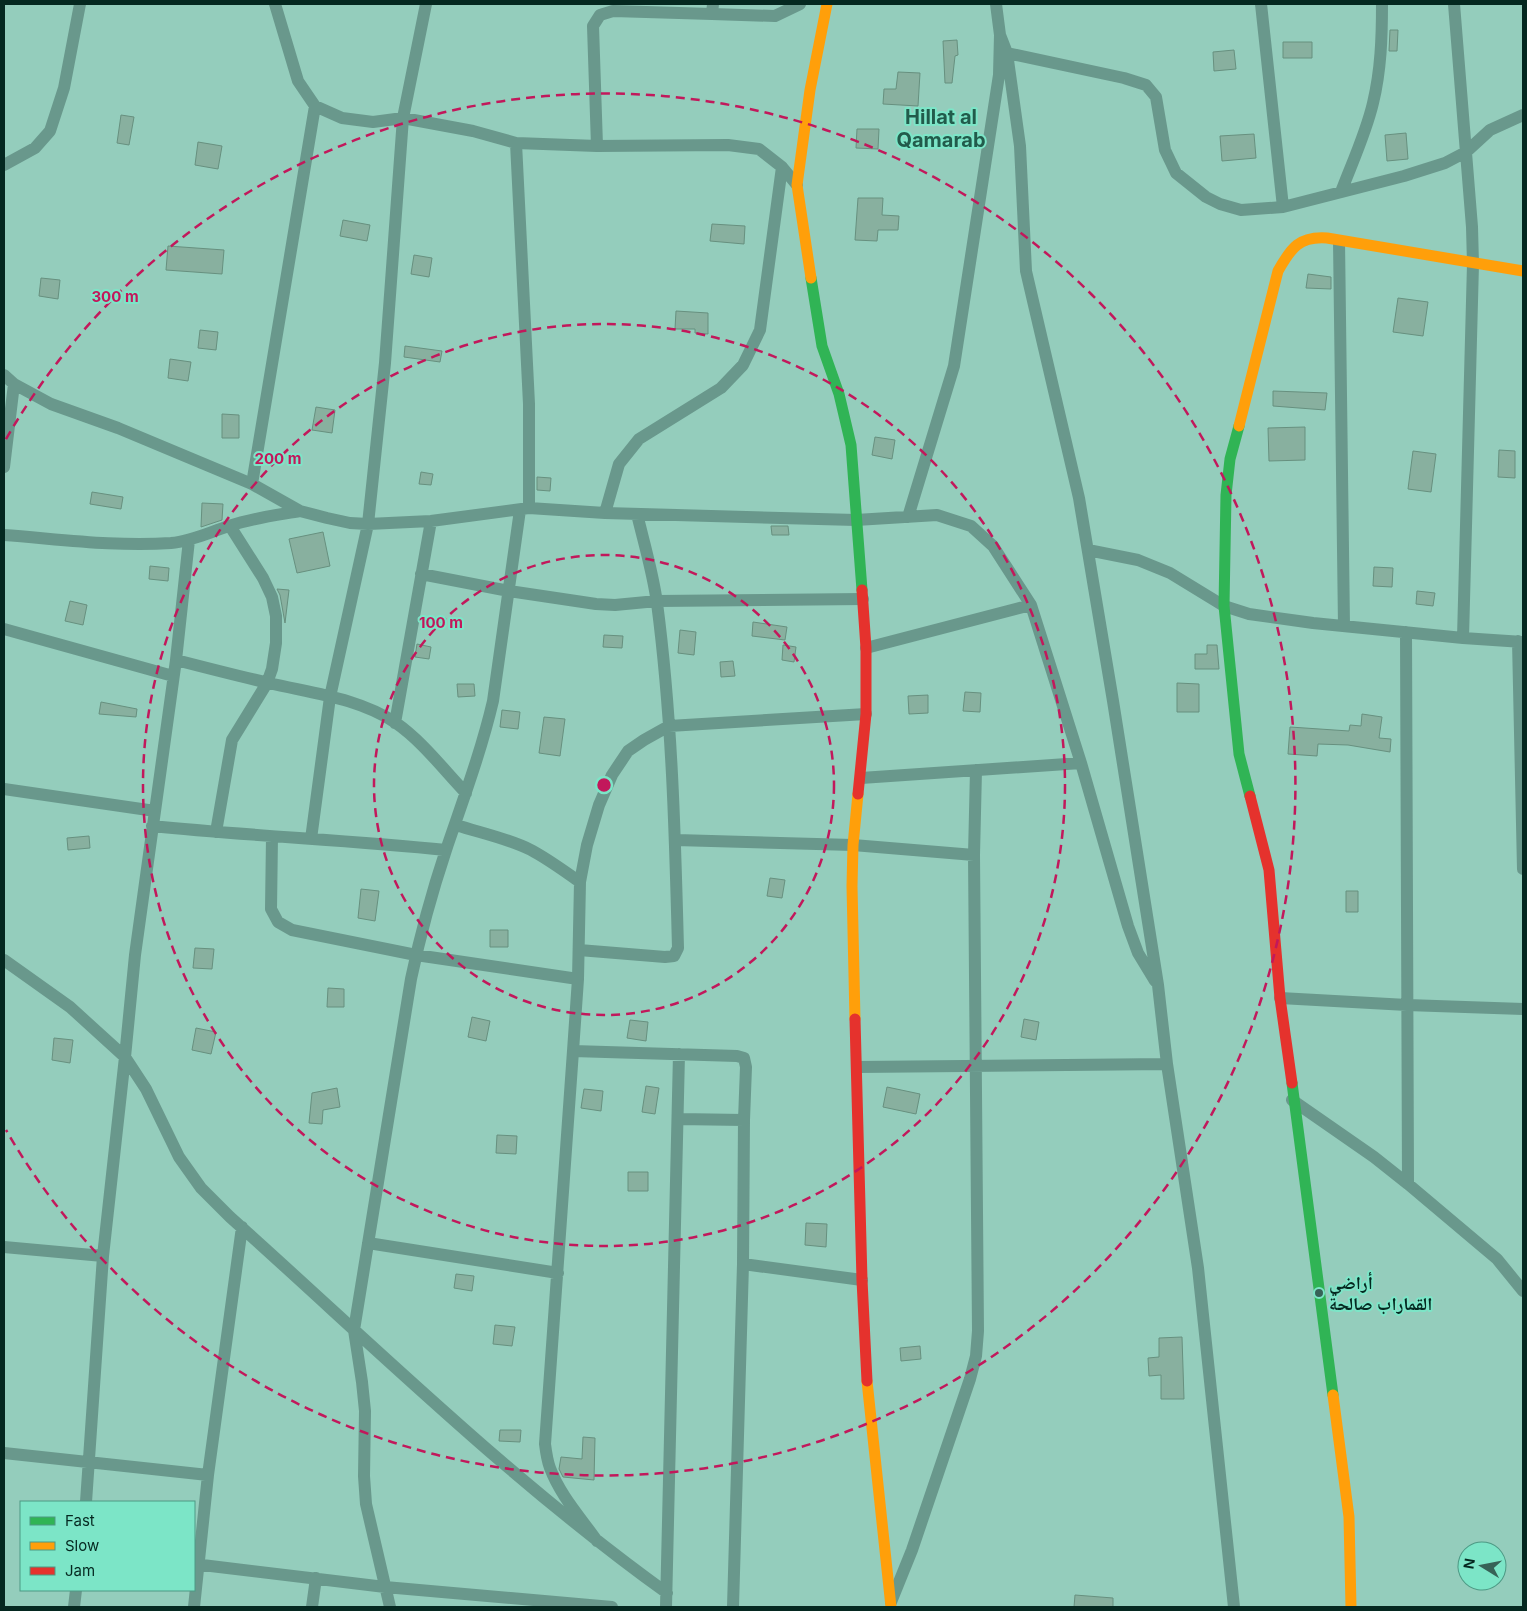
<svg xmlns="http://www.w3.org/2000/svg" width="1527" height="1611" font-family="Inter,'Noto Naskh Arabic',sans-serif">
<rect width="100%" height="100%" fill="#94cdbc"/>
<path fill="#88b09f" stroke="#67907f" d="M 1390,30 L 1398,30 L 1397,51 L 1389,51 Z
M 957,40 L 958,55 L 955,56 L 952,83 L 945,83 L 943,41 Z
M 1283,42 L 1312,42 L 1312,58 L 1283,58 Z
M 1234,50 L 1236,69 L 1214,71 L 1213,52 Z
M 898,72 L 920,73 L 918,106 L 883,104 L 884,89 L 896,89 Z
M 121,115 L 134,117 L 129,145 L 117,143 Z
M 857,129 L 879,129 L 878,149 L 856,148 Z
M 1406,133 L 1408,159 L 1387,161 L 1385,135 Z
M 1254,134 L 1256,158 L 1222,161 L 1220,136 Z
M 198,142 L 222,146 L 218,169 L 195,165 Z
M 858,198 L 883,198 L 882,215 L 899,216 L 898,230 L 878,230 L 877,241 L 855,240 Z
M 343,220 L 370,225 L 367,241 L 340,236 Z
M 712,224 L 745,226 L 744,244 L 710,241 Z
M 168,246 L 224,250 L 222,274 L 166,270 Z
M 414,255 L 432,258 L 429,277 L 411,274 Z
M 1308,274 L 1331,277 L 1331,289 L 1306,288 Z
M 41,278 L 60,280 L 58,299 L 39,296 Z
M 1398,298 L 1428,302 L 1423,336 L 1393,332 Z
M 676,311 L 708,313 L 708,334 L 695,333 L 695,329 L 675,329 Z
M 200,330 L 218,332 L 216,350 L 198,348 Z
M 405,346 L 442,351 L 440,362 L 404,357 Z
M 170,359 L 191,362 L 188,381 L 168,378 Z
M 1273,391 L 1327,393 L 1325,410 L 1273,406 Z
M 316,407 L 335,410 L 332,433 L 312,430 Z
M 222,414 L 239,415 L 239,438 L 222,438 Z
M 1305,427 L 1305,460 L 1269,461 L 1268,428 Z
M 875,437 L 895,440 L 892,459 L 872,455 Z
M 1499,450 L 1515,451 L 1515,478 L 1498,477 Z
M 1413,451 L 1436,454 L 1431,492 L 1408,489 Z
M 421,472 L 433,474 L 431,485 L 419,484 Z
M 537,477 L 551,478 L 550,491 L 537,490 Z
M 92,492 L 123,497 L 121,509 L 90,504 Z
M 202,503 L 223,504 L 222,520 L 201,527 Z
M 771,526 L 788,526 L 789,535 L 772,535 Z
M 323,532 L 330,566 L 297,573 L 289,539 Z
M 150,566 L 169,568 L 168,581 L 149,579 Z
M 1374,567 L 1393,568 L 1392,587 L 1373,586 Z
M 277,589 L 289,590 L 285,623 L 280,595 Z
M 1417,591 L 1435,593 L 1433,606 L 1416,604 Z
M 70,601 L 87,605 L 83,625 L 65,621 Z
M 753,622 L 787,627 L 785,640 L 752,636 Z
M 680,630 L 696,632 L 694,655 L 678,653 Z
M 604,635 L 623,636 L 622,648 L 603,647 Z
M 417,644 L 431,647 L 429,659 L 415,657 Z
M 783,645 L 796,647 L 794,662 L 782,660 Z
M 1207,645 L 1217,645 L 1219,669 L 1195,669 L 1195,654 L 1207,654 Z
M 733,661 L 735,676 L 721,677 L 720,662 Z
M 1177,683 L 1199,684 L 1199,712 L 1177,712 Z
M 457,684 L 474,684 L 475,696 L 458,697 Z
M 965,692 L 981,693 L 980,712 L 963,711 Z
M 928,695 L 928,713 L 909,714 L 908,696 Z
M 101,702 L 137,709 L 136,717 L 99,714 Z
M 502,710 L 520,712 L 518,729 L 500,727 Z
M 1362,714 L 1382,717 L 1379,738 L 1391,739 L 1390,752 L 1348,745 L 1318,744 L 1317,756 L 1288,754 L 1290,727 L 1349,731 L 1350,725 L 1361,726 Z
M 544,717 L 565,719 L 560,756 L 539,753 Z
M 89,836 L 90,848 L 68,850 L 67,838 Z
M 770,878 L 785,880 L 782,898 L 767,896 Z
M 361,889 L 379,891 L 375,921 L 358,918 Z
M 1346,891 L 1358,891 L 1358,912 L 1346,912 Z
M 490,930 L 508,930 L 508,947 L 490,947 Z
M 195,948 L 214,949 L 212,969 L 193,968 Z
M 328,988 L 344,989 L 344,1007 L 327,1007 Z
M 472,1017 L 490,1021 L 486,1041 L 468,1037 Z
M 1024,1019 L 1039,1022 L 1036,1040 L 1021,1037 Z
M 630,1020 L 648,1022 L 646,1041 L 627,1038 Z
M 196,1028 L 216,1032 L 211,1054 L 192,1050 Z
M 54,1038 L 73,1040 L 70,1063 L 52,1060 Z
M 646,1086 L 659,1088 L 655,1114 L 642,1112 Z
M 887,1087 L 920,1094 L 916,1114 L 883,1107 Z
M 337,1088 L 340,1107 L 323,1110 L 322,1124 L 309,1123 L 312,1093 Z
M 584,1089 L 603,1091 L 601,1111 L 581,1108 Z
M 497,1135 L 517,1136 L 516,1154 L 496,1153 Z
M 628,1172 L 648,1172 L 648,1191 L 628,1191 Z
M 806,1223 L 827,1224 L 826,1247 L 805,1245 Z
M 456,1274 L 474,1276 L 472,1291 L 454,1288 Z
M 495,1325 L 515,1327 L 512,1346 L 493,1344 Z
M 1182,1337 L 1184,1399 L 1161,1399 L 1161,1375 L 1149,1376 L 1148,1358 L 1159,1357 L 1159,1338 Z
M 920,1346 L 921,1359 L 901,1361 L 900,1348 Z
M 500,1430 L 521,1430 L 520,1442 L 499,1441 Z
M 583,1437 L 595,1438 L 594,1480 L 563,1477 L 559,1469 L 561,1457 L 582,1459 Z
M 1075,1595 L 1113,1598 L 1113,1607 L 1074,1607 Z"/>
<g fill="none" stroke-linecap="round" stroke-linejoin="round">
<path stroke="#69988c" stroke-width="12" d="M 275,4 L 298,81 L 315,106 L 342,118 L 373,122 L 403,118 L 473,131 L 516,143 L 597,146 L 728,145 L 759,149 L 782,167 L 797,185
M 713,4 L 712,14 L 775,16 L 800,4
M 1261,4 L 1283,207
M 1454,4 L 1472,227 L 1473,264 L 1463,638
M 1000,35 L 1007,53 L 1020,146 L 1026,271 L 1079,498 L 1113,701 L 1158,985 L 1167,1064 L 1198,1268 L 1234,1607
M 1007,53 L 1124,78 L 1146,85 L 1156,97 L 1165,150 L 1176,173 L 1206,197 L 1220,204 L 1241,210 L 1283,207 L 1404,176 L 1445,163 L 1466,152 L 1490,130 L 1523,115
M 516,143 L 529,404 L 529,508
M 597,146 L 593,26 L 600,15 L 613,11 L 712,14
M 4,165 L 35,148 L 50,131 L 64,88 L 80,4
M 1341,192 C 1352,163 1366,133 1373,103 C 1381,70 1382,37 1382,4
M 1339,241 L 1344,626
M 4,375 L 14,384 L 51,404 L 118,428 L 252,484 L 300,511 L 327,518 L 350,523 L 368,524 L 431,521 L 529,508 L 605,513 L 856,520 L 937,515 L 971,526 L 993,546 L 1031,605 L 1081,763 L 1128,926 L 1138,953 L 1155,981
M 4,467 L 14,384
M 252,484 L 315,106
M 605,513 L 619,464 L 639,439 L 721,388 L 743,365 L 760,330 L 782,167
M 908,517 L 954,366 L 999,75 L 1000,35 L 996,4
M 4,535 C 59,539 116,547 171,543 C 192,541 210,532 229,526 C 252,518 277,515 300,511
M 1088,550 L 1138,560 L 1170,573 L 1224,606 L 1249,614 L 1313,623 L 1463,638 L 1523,642
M 421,574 L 509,591 L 596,604 L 615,605 L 657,601 L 863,599
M 4,629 L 173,676
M 1406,632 L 1408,1184
M 1518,641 L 1523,869
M 866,648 L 1031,605
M 176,660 C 207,668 238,676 269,683 C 311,693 359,698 396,723 C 422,741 444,770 466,793
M 395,723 L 431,521
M 861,778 L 1081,763
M 4,789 L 155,811
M 456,825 C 481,833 507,838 531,850 C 548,859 564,871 580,882
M 152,826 C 250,836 348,840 446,850
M 216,832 L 232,740 L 267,683 L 272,669 L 276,643 L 276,616 L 272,597 L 263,578 L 230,526
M 272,837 L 271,909 L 278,922 L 292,930 L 416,955 L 578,979
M 311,839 L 330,697 L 368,524 L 385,363 L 403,118 L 426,4
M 676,840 L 853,845 L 974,855
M 579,950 L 665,957 L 674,956 L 678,948 C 675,832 672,717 657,603 C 653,573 644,543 637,514
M 4,960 L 70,1007 L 125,1057 L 146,1089 L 179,1157 L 201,1188 L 230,1217 C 373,1345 511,1481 667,1593
M 1280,998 L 1407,1005 L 1523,1009
M 573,1051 L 737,1056 L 744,1058 L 746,1067 L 744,1120 L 743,1264 L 733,1607
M 857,1067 L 1167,1064
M 1292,1100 L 1374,1157 L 1408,1184 L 1497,1259 L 1523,1291
M 678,1119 L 744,1120
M 368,1243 L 558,1273
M 4,1247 L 103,1256
M 743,1264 L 862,1280
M 4,1453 L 208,1475
M 86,1502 L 103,1256 L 125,1057 L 135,955 L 176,660 L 189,540
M 597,1541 C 581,1518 560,1495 550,1468 C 547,1460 546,1452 545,1444 L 573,1051 L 578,979 L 580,882 L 587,845 L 599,805 L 612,775 L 628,751 L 644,740 L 669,726 L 866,714
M 194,1564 L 385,1587 L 612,1607
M 891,1602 L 912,1550 L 970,1379 L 976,1356 L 978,1331 L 974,855 L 976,770
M 74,1607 L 76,1590
M 194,1607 L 208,1475 L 242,1227
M 312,1607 L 316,1578
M 390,1607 L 366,1504 L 364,1476 L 365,1411 L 362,1382 L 354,1330 L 411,979 C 420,936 432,892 446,850 C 463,800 481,752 493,701 L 520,510
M 666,1607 L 679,1054"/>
<path stroke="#30b455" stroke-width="11" d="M 811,278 L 822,346 L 839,394 L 851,445 L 862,590
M 1239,426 L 1230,459 L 1226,495 L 1224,606 L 1239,754 L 1250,796
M 1292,1083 L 1333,1395"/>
<path stroke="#ff9f0a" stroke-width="11" d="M 811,278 L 797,185 L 810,90 L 827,4
M 1239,426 L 1278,271 C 1291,248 1299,236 1327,238 L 1523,271
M 855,1019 L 852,886 L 853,845 L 858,794
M 867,1381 L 891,1607
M 1333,1395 L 1349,1517 L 1351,1607"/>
<path stroke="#e5322d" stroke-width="11" d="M 858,794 L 866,714 L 866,648 L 862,590
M 1250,796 L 1269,870 L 1280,998 L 1292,1083
M 855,1019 L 862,1280 L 867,1381"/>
</g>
<g fill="none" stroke="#c2185b" stroke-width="2.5" stroke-dasharray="9 6">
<circle cx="604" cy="785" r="230"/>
<circle cx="604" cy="785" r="461"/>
<path d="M6 439A691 691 0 1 1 6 1130"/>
</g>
<circle fill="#376257" stroke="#7ce5c7" stroke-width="2" cx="1319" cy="1293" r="5"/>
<g text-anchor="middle" stroke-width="4" stroke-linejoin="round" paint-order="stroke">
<g font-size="18" font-weight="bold" fill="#052820" stroke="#7ce5c7" text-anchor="start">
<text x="1329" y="1289">أراضي<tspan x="1329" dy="21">القماراب صالحة</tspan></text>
</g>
<g font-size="20" font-weight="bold" fill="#225b4b" stroke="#7ce5c7">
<text x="941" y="124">Hillat al<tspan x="941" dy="23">Qamarab</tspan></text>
</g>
</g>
<circle cx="604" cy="785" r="8" fill="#c2185b" stroke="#7ce5c7" stroke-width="2.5"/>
<g font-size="15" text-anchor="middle" font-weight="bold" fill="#c2185b" stroke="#7ce5c7" stroke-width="4" stroke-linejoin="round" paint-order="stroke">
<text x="115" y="302">300 m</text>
<text x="278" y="464">200 m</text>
<text x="441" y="628">100 m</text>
</g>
<rect width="1527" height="1611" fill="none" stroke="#052820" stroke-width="10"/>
<rect x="20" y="1501" width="175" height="90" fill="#7ce5c7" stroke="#4c9984"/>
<rect x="30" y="1517" width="25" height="8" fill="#30b455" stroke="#4c9984"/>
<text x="65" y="1526" font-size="15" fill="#052820">Fast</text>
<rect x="30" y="1542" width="25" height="8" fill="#ff9f0a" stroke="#4c9984"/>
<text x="65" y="1551" font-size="15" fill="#052820">Slow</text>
<rect x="30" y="1567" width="25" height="8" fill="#e5322d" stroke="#4c9984"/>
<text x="65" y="1576" font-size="15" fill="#052820">Jam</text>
<g transform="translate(1482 1566) rotate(280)"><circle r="24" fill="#7ce5c7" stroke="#4c9984"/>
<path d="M0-4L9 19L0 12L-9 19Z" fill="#376257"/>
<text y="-8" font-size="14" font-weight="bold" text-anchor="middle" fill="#052820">N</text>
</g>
</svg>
